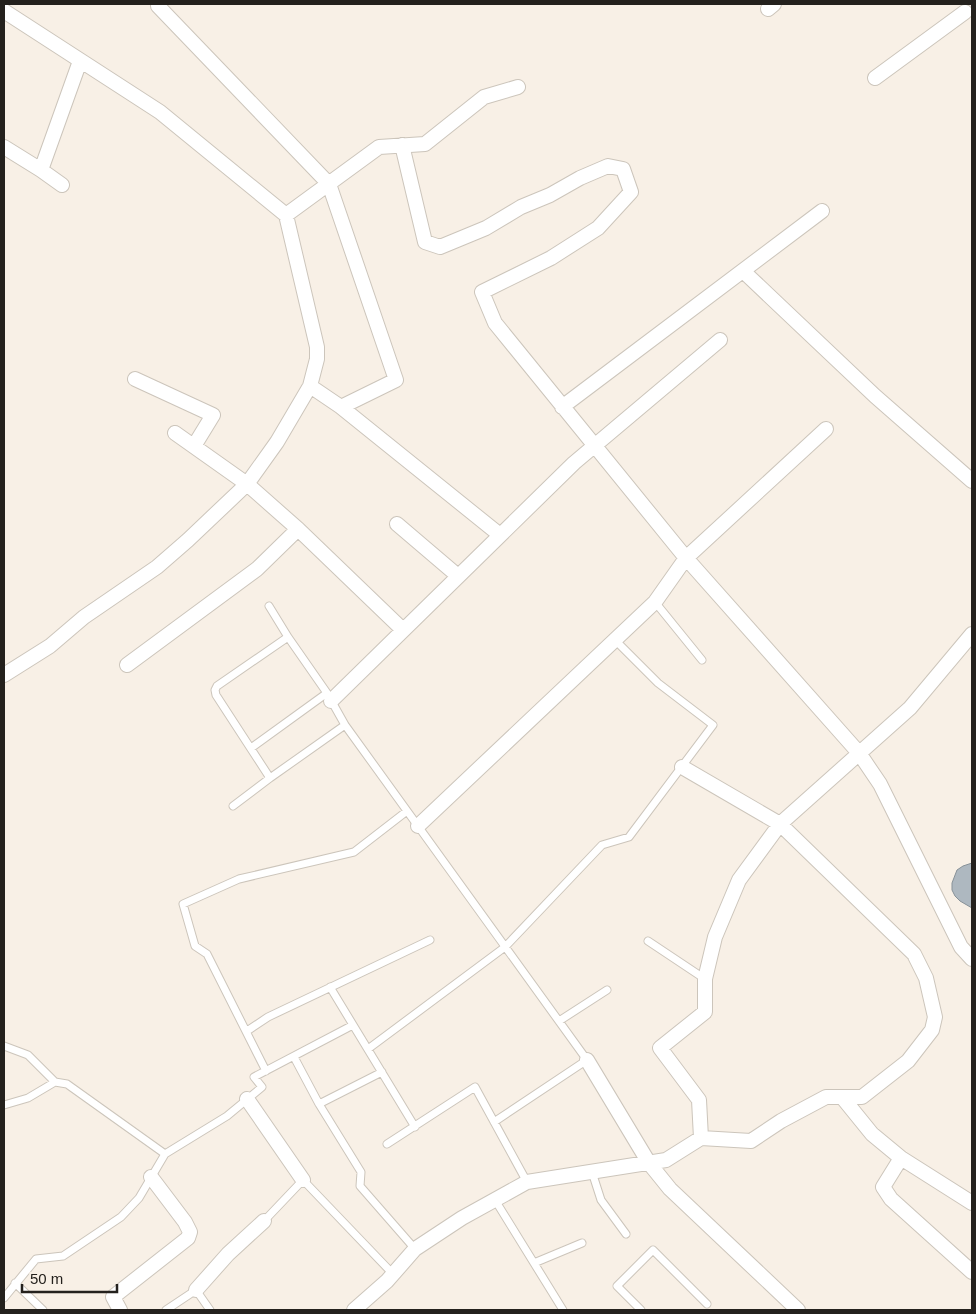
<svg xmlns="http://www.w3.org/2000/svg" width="976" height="1314" font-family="Helvetica,sans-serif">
<rect width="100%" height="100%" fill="#f8f0e6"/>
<path fill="#aeb8c0" stroke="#879198" d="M 972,863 L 972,908 L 960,901 L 955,896 L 952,890 L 952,883 L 957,870 L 963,866 Z"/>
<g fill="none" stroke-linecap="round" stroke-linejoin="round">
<g stroke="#ccc5bb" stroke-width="9">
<path id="lane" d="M 655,602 L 702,660
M 269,606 L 288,637
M 345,725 L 270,778 L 216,695 L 215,690 L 217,686 L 288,637 L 327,693 L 345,725 L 587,1060 L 494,1122
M 251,748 L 327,693
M 233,806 L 270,778
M 648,941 L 705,979
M 330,987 L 415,1127
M 559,1021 L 607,990
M 247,1031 L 268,1017 L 430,940
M 4,1046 L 28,1055 L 55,1082
M 368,1049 L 505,947 L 602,845 L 629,837 L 713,725 L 658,683 L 615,640
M 294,1057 L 319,1104 L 361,1172 L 360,1186 L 415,1249
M 266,1071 L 207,954 L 195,946 L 183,904 L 239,879 L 354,852 L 407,811
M 319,1104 L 382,1072
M 4,1105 L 28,1098 L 55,1082 L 67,1084 L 165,1154
M 387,1144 L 475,1087 L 527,1182
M 592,1172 L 601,1200 L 626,1234
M 495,1200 L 563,1310
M 264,1221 L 303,1180 L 393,1274
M 534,1263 L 582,1243
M 15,1283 L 43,1310
M 4,1298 L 36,1259 L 63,1256 L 121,1217 L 139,1198 L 165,1154 L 227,1116 L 262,1087 L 254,1077 L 353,1025
M 166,1310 L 196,1290 L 210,1310
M 641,1310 L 617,1286 L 653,1250 L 707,1304"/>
</g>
<g stroke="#ccc5bb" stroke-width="16">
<path id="street" d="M 158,6 L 329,184 L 396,380 L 341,407 L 310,386
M 768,9 L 774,4
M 4,11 L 160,112 L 286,215 L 379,147 L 425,144 L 484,97 L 518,87
M 875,78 L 965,12
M 402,145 L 425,242 L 440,247 L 486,228 L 521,207 L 550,195 L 580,178 L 608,166 L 623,169 L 631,192 L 598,228 L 551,258 L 482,292 L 495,323 L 686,558 L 859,753 L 880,784 L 961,947 L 972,959
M 4,147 L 41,170 L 62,185
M 41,170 L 80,61
M 743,271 L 875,396 L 972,481
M 135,379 L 213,415 L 194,446
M 341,407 L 500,535
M 562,407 L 822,211
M 175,433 L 247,484 L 298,529 L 403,630
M 397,524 L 458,576
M 127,665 L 257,569 L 298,529
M 4,675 L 50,646 L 84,617 L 157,567 L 188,540 L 247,484 L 277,442 L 310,386 L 317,359 L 317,347 L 286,215
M 331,701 L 574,463 L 720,340
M 418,826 L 655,602 L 686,558 L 826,429
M 587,1060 L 649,1163 L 670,1189 L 798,1310
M 842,1097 L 872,1134 L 901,1158 L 972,1203
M 247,1099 L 303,1180
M 701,1138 L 699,1100 L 660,1048 L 705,1012 L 705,979 L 715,937 L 739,880 L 780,824 L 910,708 L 972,634
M 901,1158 L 883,1187 L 891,1199 L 972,1272
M 196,1290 L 228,1254 L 264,1221
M 120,1310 L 113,1297 L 188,1238 L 190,1232 L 185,1222 L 151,1177
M 354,1310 L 387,1281 L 415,1249 L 462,1218 L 527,1182 L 666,1160 L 701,1138 L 751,1141 L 781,1121 L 826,1097 L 862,1097 L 908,1061 L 932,1030 L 935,1017 L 926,978 L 914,954 L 780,824 L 682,767"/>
</g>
<use href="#lane" stroke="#fff" stroke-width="7"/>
<use href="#street" stroke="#fff" stroke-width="14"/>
</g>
<rect width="976" height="1314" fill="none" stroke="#24211d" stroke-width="10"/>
<path d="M22 1284v8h95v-8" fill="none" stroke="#24211d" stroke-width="2.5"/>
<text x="30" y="1284" font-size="15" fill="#24211d" stroke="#f8f0e6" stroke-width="4" paint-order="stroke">50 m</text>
</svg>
